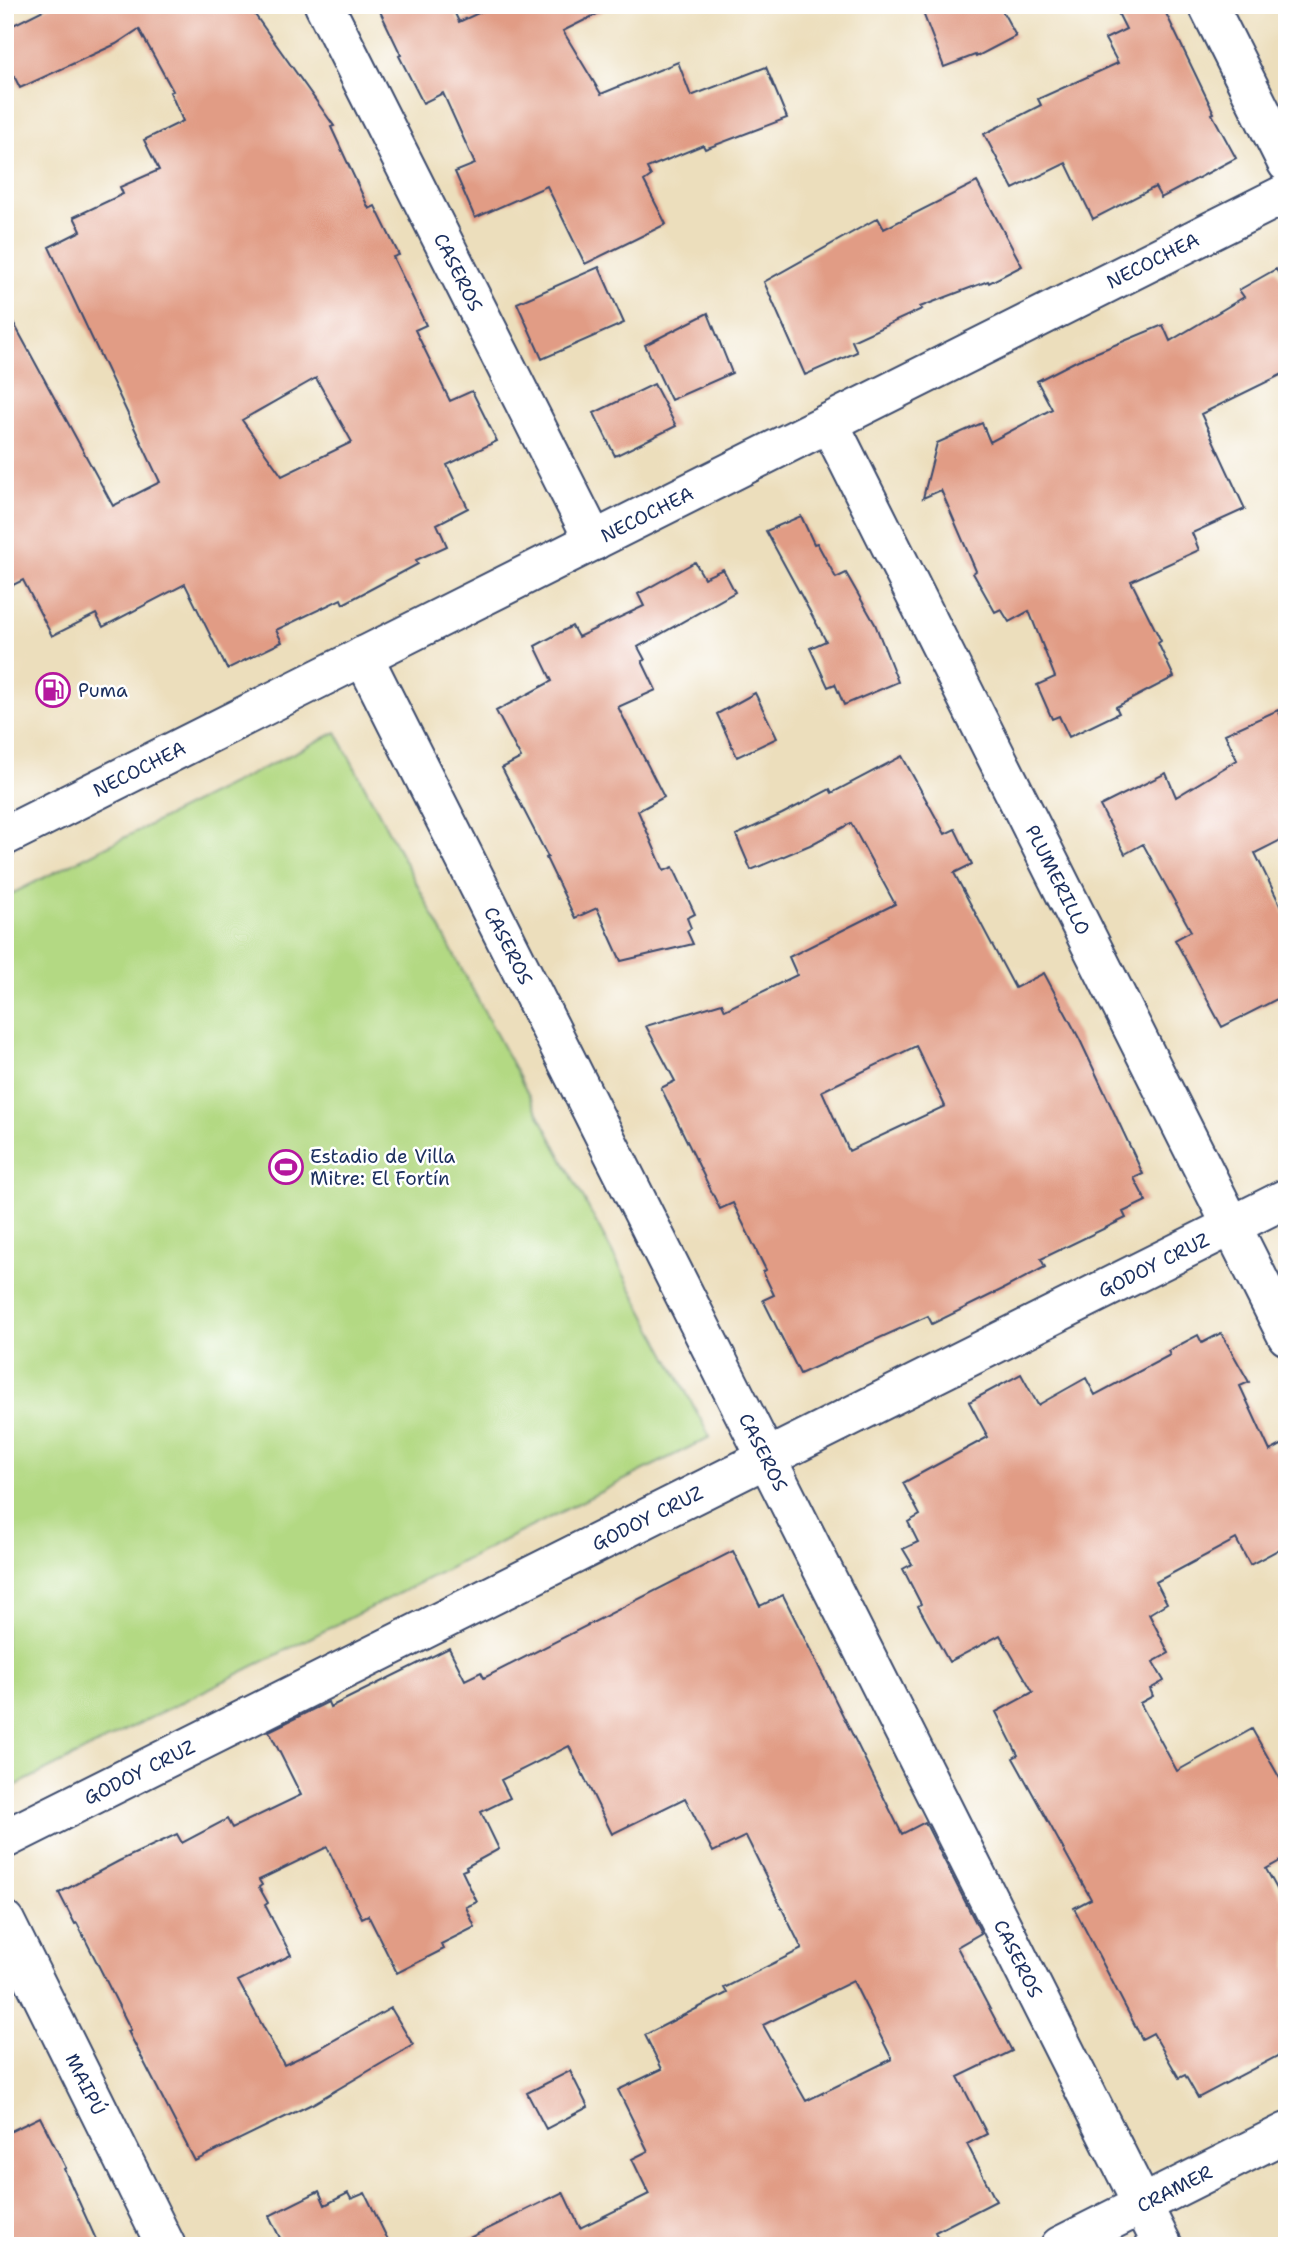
<svg xmlns="http://www.w3.org/2000/svg" width="1292" height="2251" font-family="'Shantell Sans',sans-serif">
<rect width="100%" height="100%" fill="#fff"/>
<filter id="ink" filterUnits="userSpaceOnUse"><feTurbulence type="fractalNoise" baseFrequency=".0143" numOctaves="2"/><feDisplacementMap in="SourceGraphic" scale="14" xChannelSelector="R" yChannelSelector="G"/><feConvolveMatrix kernelMatrix="1 2 1 2 8 2 1 2 1" color-interpolation-filters="sRGB"/></filter>
<filter id="wash" filterUnits="userSpaceOnUse"><feTurbulence type="fractalNoise" baseFrequency=".00686" numOctaves="4" result="noise"/><feDisplacementMap in="SourceGraphic" scale="28" xChannelSelector="R" yChannelSelector="G"/><feGaussianBlur stdDeviation="1.57" result="paint"/><feColorMatrix in="noise" values="0 0 0 0 0 0 0 0 0 0 0 0 0 0 0 0 0 1.4 0 .05"/><feComposite in="paint" operator="in"/></filter>
<g filter="url(#wash)">
<rect width="100%" height="100%" fill="#ecdebc"/>
<path fill="#b3d983" stroke="#678470" stroke-width="2" d="M 336,732 L 710,1437 L 5,1791 L 5,897 Z"/>
<g id="blocks">
<path fill="#e19c85" fill-rule="evenodd" d="M 53,5 L 248,5 L 334,126 L 331,127 L 369,209 L 375,206 L 399,255 L 393,257 L 426,325 L 415,330 L 450,401 L 472,391 L 497,441 L 447,465 L 468,508 L 437,524 L 447,546 L 416,560 L 418,564 L 343,604 L 341,599 L 276,630 L 282,642 L 227,669 L 185,584 L 103,627 L 96,614 L 52,636 L 23,580 L 5,589 L 5,307 L 113,506 L 160,482 L 49,247 L 81,231 L 74,217 L 123,194 L 120,187 L 159,170 L 144,140 L 183,121 L 170,92 L 173,91 L 139,29 L 116,44 L 20,88 L 5,58 L 5,29 ZM 316,378 L 352,442 L 282,476 L 242,420 Z
M 377,5 L 451,5 L 459,22 L 496,5 L 615,5 L 563,31 L 601,94 L 678,62 L 691,96 L 766,67 L 787,118 L 705,149 L 703,145 L 647,168 L 651,176 L 644,181 L 666,224 L 585,264 L 547,186 L 475,218 L 455,172 L 475,164 L 443,93 L 423,103 L 399,56 L 401,55 Z
M 920,5 L 999,5 L 1016,36 L 976,57 L 975,55 L 944,67 Z
M 1114,5 L 1162,5 L 1214,113 L 1212,114 L 1236,158 L 1161,198 L 1155,187 L 1093,219 L 1066,163 L 1013,189 L 984,134 L 1041,105 L 1038,99 L 1118,63 L 1105,39 L 1126,29 Z
M 977,182 L 1022,266 L 989,283 L 988,281 L 920,307 L 922,309 L 852,341 L 857,352 L 805,375 L 764,282 L 878,218 L 884,229 Z
M 599,267 L 624,323 L 542,359 L 517,303 Z
M 1276,269 L 1287,288 L 1287,372 L 1201,414 L 1245,509 L 1192,533 L 1199,550 L 1131,581 L 1161,641 L 1158,643 L 1174,677 L 1116,707 L 1119,713 L 1069,737 L 1059,716 L 1052,719 L 1037,685 L 1055,677 L 1029,611 L 1009,622 L 1001,609 L 995,612 L 973,573 L 976,571 L 941,490 L 923,498 L 937,443 L 982,423 L 990,442 L 1052,409 L 1037,381 L 1078,360 L 1163,325 L 1170,341 L 1244,297 L 1239,290 Z
M 708,313 L 732,373 L 671,400 L 645,345 Z
M 654,384 L 676,426 L 615,456 L 594,413 Z
M 801,516 L 814,544 L 817,543 L 836,578 L 846,573 L 875,624 L 898,682 L 844,705 L 835,684 L 828,687 L 810,648 L 826,641 L 766,531 Z
M 695,562 L 704,578 L 723,569 L 735,592 L 638,647 L 645,660 L 642,661 L 656,690 L 618,707 L 664,797 L 638,811 L 664,871 L 673,867 L 695,914 L 687,918 L 691,928 L 687,931 L 693,944 L 621,961 L 597,908 L 575,918 L 546,858 L 548,857 L 502,768 L 521,758 L 496,711 L 552,681 L 535,646 L 572,626 L 578,637 L 644,606 L 638,594 Z
M 755,693 L 777,738 L 737,757 L 717,714 Z
M 1278,710 L 1287,730 L 1287,837 L 1255,853 L 1287,919 L 1287,994 L 1222,1027 L 1175,940 L 1191,931 L 1143,844 L 1125,854 L 1100,806 L 1166,773 L 1176,797 L 1237,760 L 1225,734 Z
M 902,756 L 945,834 L 955,829 L 972,864 L 954,873 L 1015,988 L 1044,973 L 1080,1040 L 1143,1174 L 1134,1178 L 1146,1201 L 1123,1212 L 1126,1218 L 1041,1259 L 1045,1267 L 1005,1288 L 932,1324 L 928,1316 L 800,1374 L 763,1300 L 774,1295 L 763,1272 L 766,1270 L 733,1203 L 720,1209 L 661,1088 L 675,1081 L 646,1026 L 722,1003 L 725,1010 L 797,975 L 789,957 L 895,904 L 851,823 L 810,845 L 751,870 L 736,835 L 782,814 L 830,789 L 832,793 ZM 916,1046 L 945,1106 L 849,1151 L 822,1091 Z
M 1221,1333 L 1249,1382 L 1240,1386 L 1270,1451 L 1287,1442 L 1287,1545 L 1250,1565 L 1236,1539 L 1156,1582 L 1167,1603 L 1149,1614 L 1169,1653 L 1153,1662 L 1164,1681 L 1150,1689 L 1153,1696 L 1140,1703 L 1177,1771 L 1252,1729 L 1287,1791 L 1287,1857 L 1266,1869 L 1287,1907 L 1287,2051 L 1198,2098 L 1185,2075 L 1179,2078 L 1153,2033 L 1142,2039 L 1074,1908 L 1091,1899 L 1013,1758 L 1018,1755 L 996,1712 L 1033,1692 L 1000,1635 L 949,1662 L 918,1606 L 921,1604 L 903,1569 L 912,1564 L 903,1549 L 918,1542 L 908,1522 L 920,1515 L 903,1483 L 988,1437 L 969,1402 L 1021,1374 L 1038,1405 L 1086,1378 L 1095,1395 L 1170,1355 L 1168,1351 L 1198,1335 L 1202,1343 Z
M 733,1551 L 760,1606 L 783,1595 L 902,1834 L 925,1822 L 981,1933 L 957,1947 L 1012,2051 L 958,2077 L 987,2134 L 967,2144 L 996,2201 L 935,2232 L 942,2246 L 453,2246 L 563,2192 L 580,2228 L 649,2194 L 632,2159 L 648,2151 L 618,2090 L 662,2069 L 645,2035 L 727,1993 L 724,1988 L 802,1949 L 746,1836 L 713,1852 L 685,1798 L 612,1834 L 569,1746 L 501,1780 L 510,1798 L 481,1812 L 499,1849 L 466,1867 L 467,1869 L 462,1871 L 477,1902 L 466,1907 L 475,1927 L 441,1944 L 444,1949 L 397,1973 L 368,1915 L 362,1918 L 327,1847 L 259,1880 L 262,1885 L 259,1887 L 268,1903 L 265,1905 L 291,1955 L 238,1981 L 284,2065 L 320,2048 L 391,2008 L 413,2045 L 314,2103 L 195,2161 L 128,2031 L 131,2030 L 77,1923 L 75,1924 L 59,1893 L 119,1861 L 177,1834 L 182,1843 L 227,1819 L 232,1828 L 301,1795 L 269,1731 L 328,1702 L 330,1707 L 449,1648 L 465,1680 L 481,1672 L 484,1678 ZM 853,1981 L 892,2059 L 806,2101 L 763,2025 Z
M 570,2071 L 588,2107 L 546,2129 L 527,2093 Z
M 40,2117 L 66,2168 L 64,2169 L 99,2246 L 5,2246 L 5,2134 Z
M 319,2191 L 325,2205 L 348,2193 L 351,2199 L 365,2193 L 391,2246 L 284,2246 L 269,2216 Z"/>
</g>
</g>
<g filter="url(#ink)">
<use href="#blocks" fill-opacity="0" stroke="#3a496c" stroke-width="2"/>
<g fill="none" stroke-linecap="round" stroke-linejoin="round">
<g stroke="#3a496c" stroke-width="42">
<g id="street">
<path id="s1" d="M 324,5 L 594,541"/>
<path d="M 1208,5 L 1287,163"/>
<path id="s2" d="M 829,423 L 1287,1336"/>
<path id="s3" d="M 363,656 L 1163,2246"/>
<path id="s4" d="M 5,1839 L 1287,1198"/>
<path id="s5" d="M 5,1921 L 166,2246"/>
<path id="s6" d="M 1060,2246 L 1287,2132"/>
</g>
</g>
<g stroke="#3a496c" stroke-width="42">
<g id="secondary">
<path id="s7" d="M 5,836 L 1287,193"/>
</g>
</g>
<use href="#street" stroke="#fff" stroke-width="38"/>
<use href="#secondary" stroke="#fff" stroke-width="38"/>
</g>
</g>
<defs>
<g id="fuel-ring" transform="scale(1.75)"><circle r="9.5" fill="#fff" stroke="#b5179e" stroke-width="1.5"/><path d="M-5.5-6h7V0h2V4h1.3V-2.5L3-4.5l.8-.8L6-3V5H2.5V1h-1V6h-7ZM-4.2-4.7v3.2H.2V-4.7Z" fill="#b5179e"/></g>
<g id="stadium-ring" transform="scale(1.75)"><circle r="9.5" fill="#fff" stroke="#b5179e" stroke-width="1.5"/><path d="M0-5a6.5 5 0 1 0 0 10a6.5 5 0 1 0 0-10ZM-3.5-1.8h7v3.6h-7Z" fill="#b5179e"/></g>
</defs>
<g fill-rule="evenodd">
<use href="#fuel-ring" x="53" y="690"/>
<use href="#stadium-ring" x="286" y="1167"/>
</g>
<g text-anchor="middle" stroke-width="5" stroke-linejoin="round" paint-order="stroke">
<g font-size="19" fill="#1b2f5e" stroke="#fff">
<text dy="7" stroke="none"><textPath href="#s7" startOffset="1284">NECOCHEA</textPath></text>
<text dy="7" stroke="none"><textPath href="#s1" startOffset="299">CASEROS</textPath></text>
<text dy="7" stroke="none"><textPath href="#s7" startOffset="718">NECOCHEA</textPath></text>
<text dy="7" stroke="none"><textPath href="#s7" startOffset="150">NECOCHEA</textPath></text>
<text dy="7" stroke="none"><textPath href="#s2" startOffset="511">PLUMERILLO</textPath></text>
<text dy="7" stroke="none"><textPath href="#s3" startOffset="324">CASEROS</textPath></text>
<text dy="7" stroke="none"><textPath href="#s4" startOffset="1284">GODOY CRUZ</textPath></text>
<text dy="7" stroke="none"><textPath href="#s3" startOffset="891">CASEROS</textPath></text>
<text dy="7" stroke="none"><textPath href="#s4" startOffset="718">GODOY CRUZ</textPath></text>
<text dy="7" stroke="none"><textPath href="#s4" startOffset="150">GODOY CRUZ</textPath></text>
<text dy="7" stroke="none"><textPath href="#s3" startOffset="1458">CASEROS</textPath></text>
<text dy="7" stroke="none"><textPath href="#s5" startOffset="182">MAIPÚ</textPath></text>
<text dy="7" stroke="none"><textPath href="#s6" startOffset="128">CRAMER</textPath></text>
</g>
<g font-size="19" fill="#1b2f5e" stroke="#fff" text-anchor="start">
<text x="78" y="697">Puma</text>
<text x="310" y="1163">Estadio de Villa<tspan x="310" dy="22">Mitre: El Fortín</tspan></text>
</g>
</g>
<rect width="1292" height="2251" fill="none" stroke="#fff" stroke-width="28"/>
</svg>
